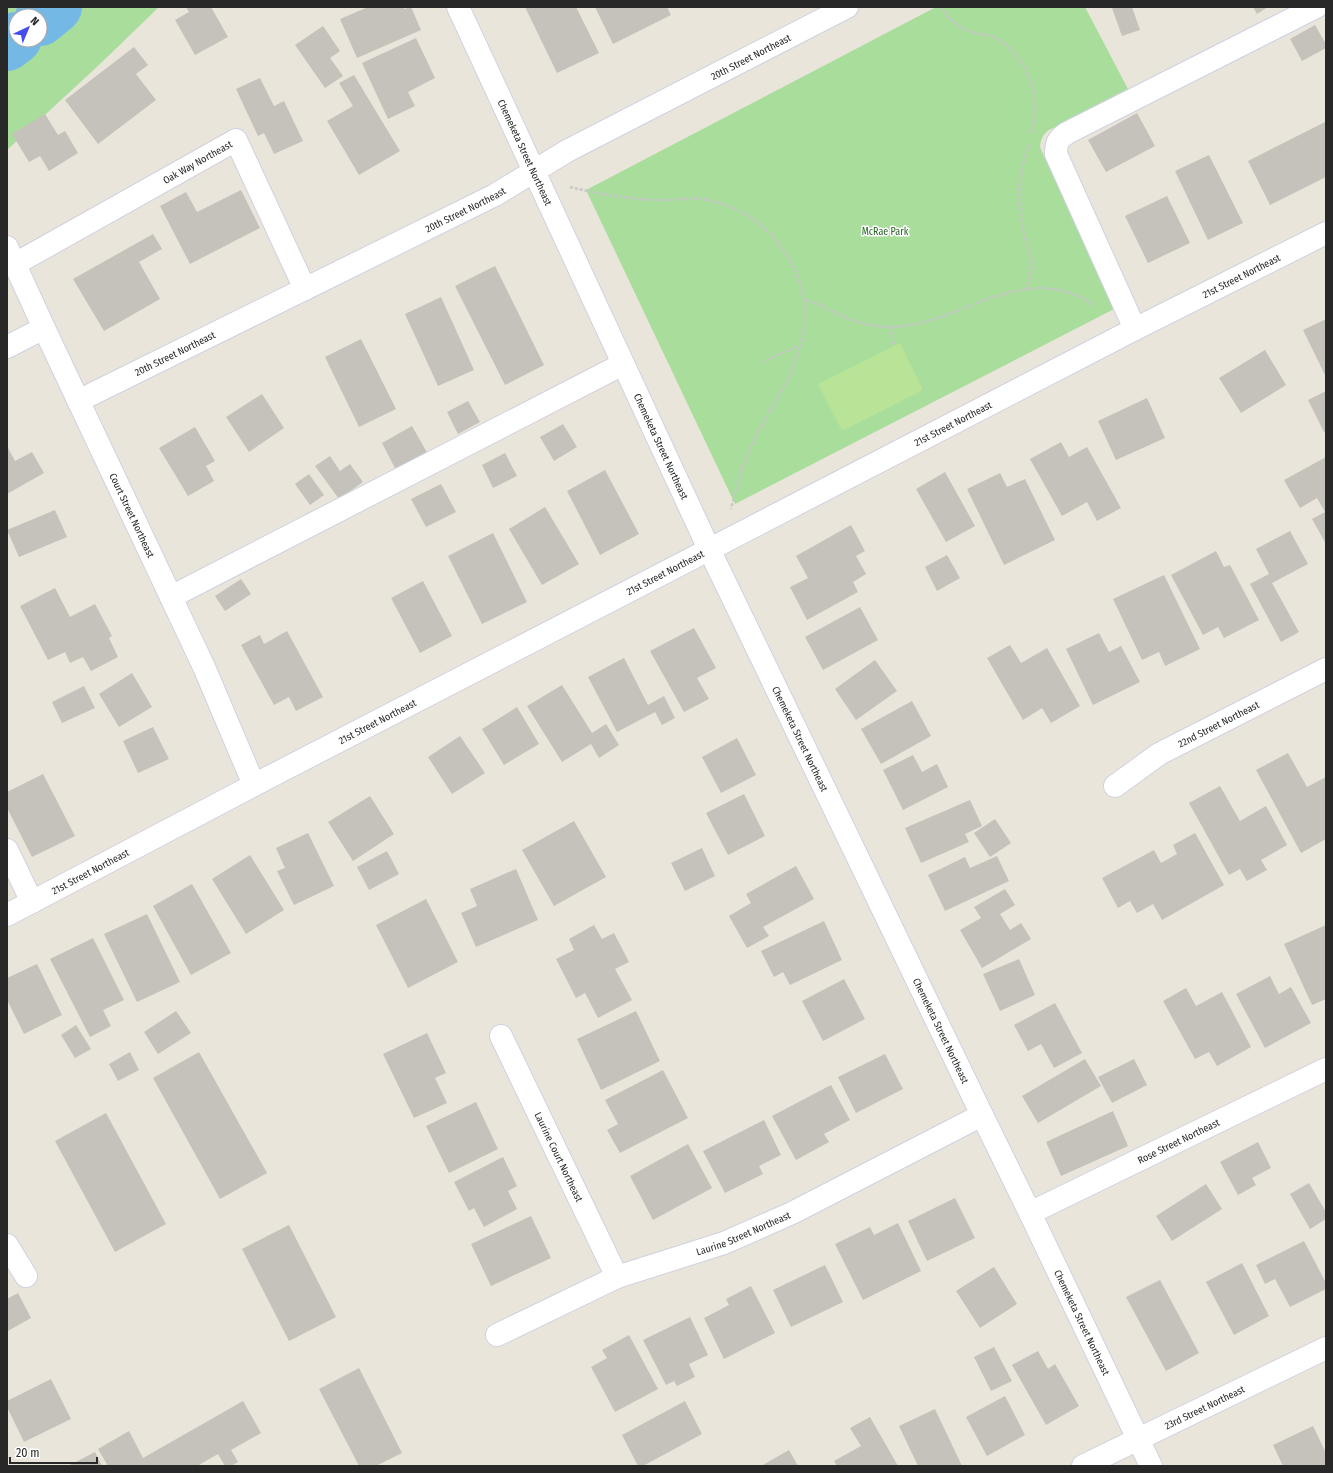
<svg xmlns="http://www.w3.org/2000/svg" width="1333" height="1473" font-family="'Fira Sans Condensed',sans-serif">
<rect width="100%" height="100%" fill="#eae5db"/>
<path fill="#a8dd9b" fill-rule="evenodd" d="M 7,7 L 159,7 L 100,64 L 7,150 ZM 16,16 L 40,16 L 40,40 L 16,40 Z
M 936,7 L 1085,7 L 1129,91 L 1049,130 C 1042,135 1041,139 1040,147 L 1114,309 L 735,504 L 586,190 Z"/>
<path fill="#b9e497" d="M 900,343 L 923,390 L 842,431 L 818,384 Z"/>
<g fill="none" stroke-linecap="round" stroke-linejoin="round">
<path stroke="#74b8e5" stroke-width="52" d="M 40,20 L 56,7
M 7,45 L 16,38"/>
</g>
<path fill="#c5c2bb" d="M 186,7 L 211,7 L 228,37 L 195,55 L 175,20 L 189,12 Z
M 368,7 L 404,7 L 404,9 L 411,7 L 421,30 L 357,58 L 340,19 Z
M 525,7 L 576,7 L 599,53 L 557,73 Z
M 595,7 L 667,7 L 671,15 L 613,44 Z
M 1115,7 L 1132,7 L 1140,30 L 1122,36 L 1112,8 Z
M 1253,7 L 1268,7 L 1257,14 Z
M 1315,25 L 1326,44 L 1326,48 L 1302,61 L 1290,39 Z
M 323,26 L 340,51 L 330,58 L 343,76 L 325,88 L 295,45 Z
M 416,38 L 435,78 L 408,92 L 415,106 L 388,119 L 362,63 Z
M 134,47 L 148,65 L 136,74 L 156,100 L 98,144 L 65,100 Z
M 354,75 L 400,151 L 359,175 L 327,121 L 353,106 L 339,83 Z
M 260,78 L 274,106 L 284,101 L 303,141 L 274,154 L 264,133 L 258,136 L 236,89 Z
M 1137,113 L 1155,146 L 1106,172 L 1088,140 Z
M 45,114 L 58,135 L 65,131 L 78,153 L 49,171 L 40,156 L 29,162 L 12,134 Z
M 1325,122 L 1326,177 L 1270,205 L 1248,161 Z
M 1209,155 L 1243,223 L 1208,240 L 1175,171 Z
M 241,190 L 260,228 L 190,264 L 160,206 L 186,192 L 197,212 Z
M 1167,196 L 1190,243 L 1148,263 L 1125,216 Z
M 153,234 L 162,249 L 139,262 L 160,299 L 104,331 L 73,279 Z
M 495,266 L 544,365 L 505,385 L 455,286 Z
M 441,297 L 474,370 L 438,386 L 405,314 Z
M 1326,319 L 1326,377 L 1303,330 Z
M 361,339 L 396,409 L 359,427 L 325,357 Z
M 1265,350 L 1286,385 L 1241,413 L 1219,378 Z
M 1326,391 L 1326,431 L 1324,432 L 1308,400 Z
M 262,394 L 284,428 L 249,452 L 226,417 Z
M 1147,398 L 1165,438 L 1116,460 L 1098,421 Z
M 468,401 L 480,422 L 458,434 L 447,412 Z
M 563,424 L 577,447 L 554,461 L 540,437 Z
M 412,426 L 430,458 L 398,474 L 382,443 Z
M 195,427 L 215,461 L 206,466 L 214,481 L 188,496 L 159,448 Z
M 1061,442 L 1069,457 L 1087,447 L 1121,508 L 1097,521 L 1087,502 L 1062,516 L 1030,459 Z
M 7,446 L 15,461 L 32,452 L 44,473 L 7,494 Z
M 505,453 L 517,476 L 493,488 L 482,465 Z
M 330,456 L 340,471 L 350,464 L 363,482 L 339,499 L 315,466 Z
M 1326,457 L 1326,544 L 1312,519 L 1325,512 L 1317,498 L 1300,508 L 1284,480 Z
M 605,470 L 639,534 L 600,555 L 567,491 Z
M 945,472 L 975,526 L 946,542 L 916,489 Z
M 1000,473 L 1007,487 L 1025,479 L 1055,540 L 1004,565 L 967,489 Z
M 309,474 L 324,495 L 310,505 L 295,484 Z
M 441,484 L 456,512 L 426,527 L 411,499 Z
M 545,507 L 579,564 L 542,585 L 509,529 Z
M 55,510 L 67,537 L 19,557 L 7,530 Z
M 851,525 L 865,551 L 856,556 L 866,574 L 853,582 L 858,592 L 807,620 L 790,587 L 808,578 L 796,556 Z
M 1290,531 L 1308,564 L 1272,583 L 1299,632 L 1281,642 L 1250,584 L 1269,574 L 1256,549 Z
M 493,533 L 527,602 L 482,624 L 448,556 Z
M 1216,551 L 1224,567 L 1230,565 L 1259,620 L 1224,638 L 1218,627 L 1203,635 L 1171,575 Z
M 947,555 L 960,578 L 937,591 L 925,567 Z
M 1164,575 L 1200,649 L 1165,666 L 1159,652 L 1142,660 L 1113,599 Z
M 241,579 L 251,594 L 225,611 L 215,596 Z
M 423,581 L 452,636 L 420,653 L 391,598 Z
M 55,588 L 70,617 L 95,604 L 112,636 L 109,638 L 118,657 L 91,671 L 83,657 L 70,663 L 65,652 L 48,660 L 20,606 Z
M 860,607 L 878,640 L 823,670 L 805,637 Z
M 694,628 L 716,668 L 697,678 L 709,699 L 684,712 L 650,651 Z
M 287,631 L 323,697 L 296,711 L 289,697 L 274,705 L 241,645 L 260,635 L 264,644 Z
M 1099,633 L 1109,652 L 1121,646 L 1140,682 L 1093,705 L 1066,649 Z
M 1010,645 L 1021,663 L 1047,648 L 1080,706 L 1051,723 L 1042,708 L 1023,720 L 987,658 Z
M 624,658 L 648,705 L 664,696 L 675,718 L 662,725 L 655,712 L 617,732 L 588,677 Z
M 875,660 L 897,691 L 856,720 L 835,689 Z
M 132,673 L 152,707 L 119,727 L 99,694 Z
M 562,685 L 592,733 L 606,724 L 619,745 L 599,758 L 591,744 L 562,762 L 527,706 Z
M 84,686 L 95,708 L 62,723 L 52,702 Z
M 912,701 L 931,736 L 881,764 L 861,729 Z
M 517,707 L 539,744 L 504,765 L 482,729 Z
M 153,727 L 169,759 L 138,773 L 123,741 Z
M 460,736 L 485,773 L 452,794 L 428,757 Z
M 737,738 L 756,775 L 721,793 L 702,757 Z
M 1288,753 L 1307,787 L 1326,777 L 1326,839 L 1301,853 L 1256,770 Z
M 913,755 L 922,772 L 937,764 L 948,787 L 903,810 L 883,770 Z
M 43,774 L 75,836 L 32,857 L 7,808 L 7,792 Z
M 1220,786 L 1240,821 L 1266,806 L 1287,845 L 1261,860 L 1267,870 L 1247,881 L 1240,869 L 1229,875 L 1189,803 Z
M 744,794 L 765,836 L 728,855 L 706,813 Z
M 370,796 L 394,834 L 353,861 L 328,822 Z
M 970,800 L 982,826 L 965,834 L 969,842 L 921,863 L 905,828 Z
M 995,819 L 1011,843 L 990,857 L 974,833 Z
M 574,821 L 606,877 L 554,906 L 522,850 Z
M 308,833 L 334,886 L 294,905 L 277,871 L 285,868 L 276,848 Z
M 1195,833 L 1224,885 L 1162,920 L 1153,904 L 1137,913 L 1130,901 L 1118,908 L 1102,878 L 1154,850 L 1161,863 L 1177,854 L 1173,845 Z
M 702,848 L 715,876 L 685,891 L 671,863 Z
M 387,851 L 399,874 L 369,890 L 357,867 Z
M 250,855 L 284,910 L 246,934 L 212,879 Z
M 997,856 L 1009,881 L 945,911 L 928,875 L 965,857 L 970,868 Z
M 796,866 L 814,899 L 763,927 L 769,936 L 747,948 L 729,916 L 751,903 L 746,894 Z
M 516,869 L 538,920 L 476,947 L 461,913 L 477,906 L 470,889 Z
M 192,884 L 231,953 L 191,975 L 153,906 Z
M 1005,889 L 1015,905 L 1000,914 L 1010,930 L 1021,923 L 1031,939 L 982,968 L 960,930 L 981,918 L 974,907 Z
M 426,899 L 458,962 L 408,988 L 376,925 Z
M 147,914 L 180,982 L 137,1002 L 104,934 Z
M 824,921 L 842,960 L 790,985 L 783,972 L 774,977 L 761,951 Z
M 594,925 L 602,939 L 614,933 L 629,962 L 615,969 L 632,1000 L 598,1018 L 585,993 L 576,998 L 556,959 L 574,950 L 569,939 Z
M 1326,925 L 1326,999 L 1312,1005 L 1284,944 Z
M 93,938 L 124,1000 L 103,1010 L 111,1026 L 90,1037 L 50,959 Z
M 1019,959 L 1035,995 L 1000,1011 L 983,974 Z
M 37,964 L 62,1015 L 24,1034 L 7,1000 L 7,978 Z
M 1270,976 L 1279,994 L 1291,987 L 1311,1023 L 1265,1048 L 1236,994 Z
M 844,979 L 865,1019 L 823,1041 L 802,1001 Z
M 1186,988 L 1196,1006 L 1222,992 L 1251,1047 L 1217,1066 L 1209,1052 L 1195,1059 L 1163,1001 Z
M 1055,1003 L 1082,1053 L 1054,1068 L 1041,1044 L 1028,1051 L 1014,1025 Z
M 176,1011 L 191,1033 L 158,1054 L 144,1032 Z
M 636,1011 L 660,1061 L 601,1090 L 577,1039 Z
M 76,1025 L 91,1049 L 75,1058 L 61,1035 Z
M 427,1033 L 446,1073 L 435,1078 L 447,1103 L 414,1118 L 383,1054 Z
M 130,1052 L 139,1070 L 118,1081 L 109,1064 Z
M 199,1052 L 267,1173 L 220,1199 L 153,1078 Z
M 885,1054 L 903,1089 L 856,1113 L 838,1077 Z
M 1085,1059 L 1101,1086 L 1038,1123 L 1022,1096 Z
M 1134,1059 L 1147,1085 L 1112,1103 L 1098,1077 Z
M 663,1070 L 688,1118 L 620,1153 L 607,1130 L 618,1124 L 605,1100 Z
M 831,1085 L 850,1120 L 824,1134 L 829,1142 L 796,1160 L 772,1116 Z
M 476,1102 L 498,1149 L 449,1173 L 426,1126 Z
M 1113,1111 L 1128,1146 L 1061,1176 L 1046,1142 Z
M 106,1113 L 166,1224 L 115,1252 L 55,1141 Z
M 764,1120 L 781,1155 L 759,1166 L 763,1174 L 725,1193 L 703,1151 Z
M 1258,1142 L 1271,1168 L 1252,1178 L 1256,1185 L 1238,1195 L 1220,1162 Z
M 688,1144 L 712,1188 L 653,1220 L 630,1176 Z
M 503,1157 L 517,1186 L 508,1191 L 517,1209 L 484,1227 L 474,1208 L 469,1211 L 454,1182 Z
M 1309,1183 L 1326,1212 L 1326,1219 L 1310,1229 L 1290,1194 Z
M 1206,1184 L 1222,1209 L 1172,1241 L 1156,1216 Z
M 955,1198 L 975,1238 L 927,1261 L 908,1221 Z
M 531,1216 L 551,1258 L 491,1286 L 471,1244 Z
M 898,1223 L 921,1271 L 863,1300 L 835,1244 L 870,1227 L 874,1235 Z
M 289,1225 L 336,1317 L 289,1341 L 242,1249 Z
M 1304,1241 L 1326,1283 L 1326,1289 L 1290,1307 L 1275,1279 L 1265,1284 L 1256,1265 Z
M 1242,1263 L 1269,1316 L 1234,1335 L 1206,1282 Z
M 825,1265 L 843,1302 L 791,1327 L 773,1290 Z
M 994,1267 L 1017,1304 L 980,1328 L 956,1291 Z
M 1160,1280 L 1199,1353 L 1166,1371 L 1126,1297 Z
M 751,1286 L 775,1333 L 724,1359 L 704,1318 L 729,1305 L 726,1299 Z
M 18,1293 L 31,1318 L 8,1331 L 7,1299 Z
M 690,1317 L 708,1355 L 689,1364 L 695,1377 L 677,1386 L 674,1381 L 666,1385 L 643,1340 Z
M 629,1335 L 658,1389 L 615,1412 L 591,1367 L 607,1358 L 602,1350 Z
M 994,1347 L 1012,1381 L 991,1391 L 974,1357 Z
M 1038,1351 L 1048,1369 L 1055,1364 L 1079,1406 L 1046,1425 L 1012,1365 Z
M 359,1368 L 402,1453 L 376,1466 L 359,1466 L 319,1389 Z
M 51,1379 L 71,1419 L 24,1442 L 7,1407 L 7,1401 Z
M 1005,1396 L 1025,1435 L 987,1456 L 966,1417 Z
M 243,1401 L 261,1433 L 231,1450 L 238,1462 L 231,1466 L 225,1466 L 218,1454 L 197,1466 L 108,1466 L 98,1449 L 129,1431 L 143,1458 Z
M 685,1401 L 702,1434 L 643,1466 L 638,1466 L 622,1435 Z
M 935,1409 L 962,1466 L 918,1466 L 899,1426 Z
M 870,1417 L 898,1466 L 837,1466 L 834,1461 L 861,1446 L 850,1428 Z
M 1313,1426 L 1326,1453 L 1326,1465 L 1283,1466 L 1273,1445 Z
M 789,1450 L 798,1466 L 761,1466 Z
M 95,1452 L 102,1466 L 68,1466 Z"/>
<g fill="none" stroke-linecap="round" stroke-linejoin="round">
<g stroke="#d0d1e0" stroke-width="24">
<g id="minor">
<path id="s1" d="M 458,7 L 709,549 L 982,1115 L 1030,1213 L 1151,1466"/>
<path id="s2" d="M 7,247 L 44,328 L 204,667 L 254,785"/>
<path id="s3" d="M 15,264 L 236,140 L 305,289"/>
<path d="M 1135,329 L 1056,154 C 1056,143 1058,139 1067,133 L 1316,7"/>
<path d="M 7,347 L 44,328"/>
<path id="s4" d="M 78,401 L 495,195 L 567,151 L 847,7"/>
<path d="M 171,597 L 623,364"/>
<path id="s5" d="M 1115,786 L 1159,754 L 1326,669"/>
<path d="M 7,850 L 32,902"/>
<path id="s6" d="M 7,915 L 254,785 L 1135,329 L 1326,233"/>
<path id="s7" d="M 501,1036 L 617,1277"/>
<path id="s8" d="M 1030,1213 L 1326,1069"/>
<path d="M 7,1245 L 26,1276"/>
<path id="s9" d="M 497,1335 L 617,1277 L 724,1243 L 792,1213 L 982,1115"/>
<path id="s10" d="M 1083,1466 L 1326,1348"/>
</g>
</g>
<path stroke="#c7c7c7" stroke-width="2.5" stroke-dasharray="3 2" stroke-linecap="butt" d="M 942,7 C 949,20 960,29 975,33 C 981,34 987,35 993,37 C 1018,48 1036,81 1035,108 C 1035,117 1033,125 1031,133
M 570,187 C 598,194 628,199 657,200 C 674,201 691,196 708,200 C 737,206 765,223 782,248 C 816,295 808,342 782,390 C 773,407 762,423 754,440 C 743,462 737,485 731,509
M 1026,289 L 1031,274 L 1032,266 C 1029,248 1022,230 1020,212 C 1017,187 1022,165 1029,142
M 804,300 C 817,302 828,310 840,315 C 856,322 873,327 890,327 C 959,327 1025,256 1095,306
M 890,327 L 893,342 L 895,345
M 763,362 L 800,345"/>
<use href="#minor" stroke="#fff" stroke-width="22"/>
</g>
<g text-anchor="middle" stroke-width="3" stroke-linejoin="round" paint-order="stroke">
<g font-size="10" fill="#282828" stroke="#fff">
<text dy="4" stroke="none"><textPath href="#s4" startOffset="756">20th Street Northeast</textPath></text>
<text dy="4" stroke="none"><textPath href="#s1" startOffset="160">Chemeketa Street Northeast</textPath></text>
<text dy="4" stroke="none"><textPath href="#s3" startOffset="209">Oak Way Northeast</textPath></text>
<text dy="4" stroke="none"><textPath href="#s4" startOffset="432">20th Street Northeast</textPath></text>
<text dy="4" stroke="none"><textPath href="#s6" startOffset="1390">21st Street Northeast</textPath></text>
<text dy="4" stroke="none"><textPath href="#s4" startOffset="108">20th Street Northeast</textPath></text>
<text dy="4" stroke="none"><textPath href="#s6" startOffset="1066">21st Street Northeast</textPath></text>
<text dy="4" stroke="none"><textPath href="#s1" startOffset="484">Chemeketa Street Northeast</textPath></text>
<text dy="4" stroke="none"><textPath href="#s2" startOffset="296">Court Street Northeast</textPath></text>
<text dy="4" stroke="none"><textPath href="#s6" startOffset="742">21st Street Northeast</textPath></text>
<text dy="4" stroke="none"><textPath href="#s6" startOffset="418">21st Street Northeast</textPath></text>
<text dy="4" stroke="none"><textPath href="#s5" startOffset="121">22nd Street Northeast</textPath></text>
<text dy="4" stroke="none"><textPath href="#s1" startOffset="808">Chemeketa Street Northeast</textPath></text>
<text dy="4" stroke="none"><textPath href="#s6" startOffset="94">21st Street Northeast</textPath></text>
<text dy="4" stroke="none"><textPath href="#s1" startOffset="1132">Chemeketa Street Northeast</textPath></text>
<text dy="4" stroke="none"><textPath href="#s8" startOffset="165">Rose Street Northeast</textPath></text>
<text dy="4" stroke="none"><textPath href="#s7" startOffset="134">Laurine Court Northeast</textPath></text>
<text dy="4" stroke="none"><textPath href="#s9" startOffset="267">Laurine Street Northeast</textPath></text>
<text dy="4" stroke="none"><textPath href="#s1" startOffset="1456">Chemeketa Street Northeast</textPath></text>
<text dy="4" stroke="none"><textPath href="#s10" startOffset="135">23rd Street Northeast</textPath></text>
</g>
<g font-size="10" fill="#235f1e" stroke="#fff">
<text x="885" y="235">McRae Park</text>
</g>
</g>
<rect width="1333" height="1473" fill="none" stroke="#282828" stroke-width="16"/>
<g transform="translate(28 28) rotate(44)"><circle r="19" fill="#ffffff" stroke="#a9a9a9"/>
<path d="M0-3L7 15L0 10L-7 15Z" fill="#454dec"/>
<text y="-6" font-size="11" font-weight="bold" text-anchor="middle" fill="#282828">N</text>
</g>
<path d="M10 1457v6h87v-6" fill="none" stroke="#282828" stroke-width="2"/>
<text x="16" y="1457" font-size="12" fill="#282828" stroke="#ffffff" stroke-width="3" paint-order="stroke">20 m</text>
</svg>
